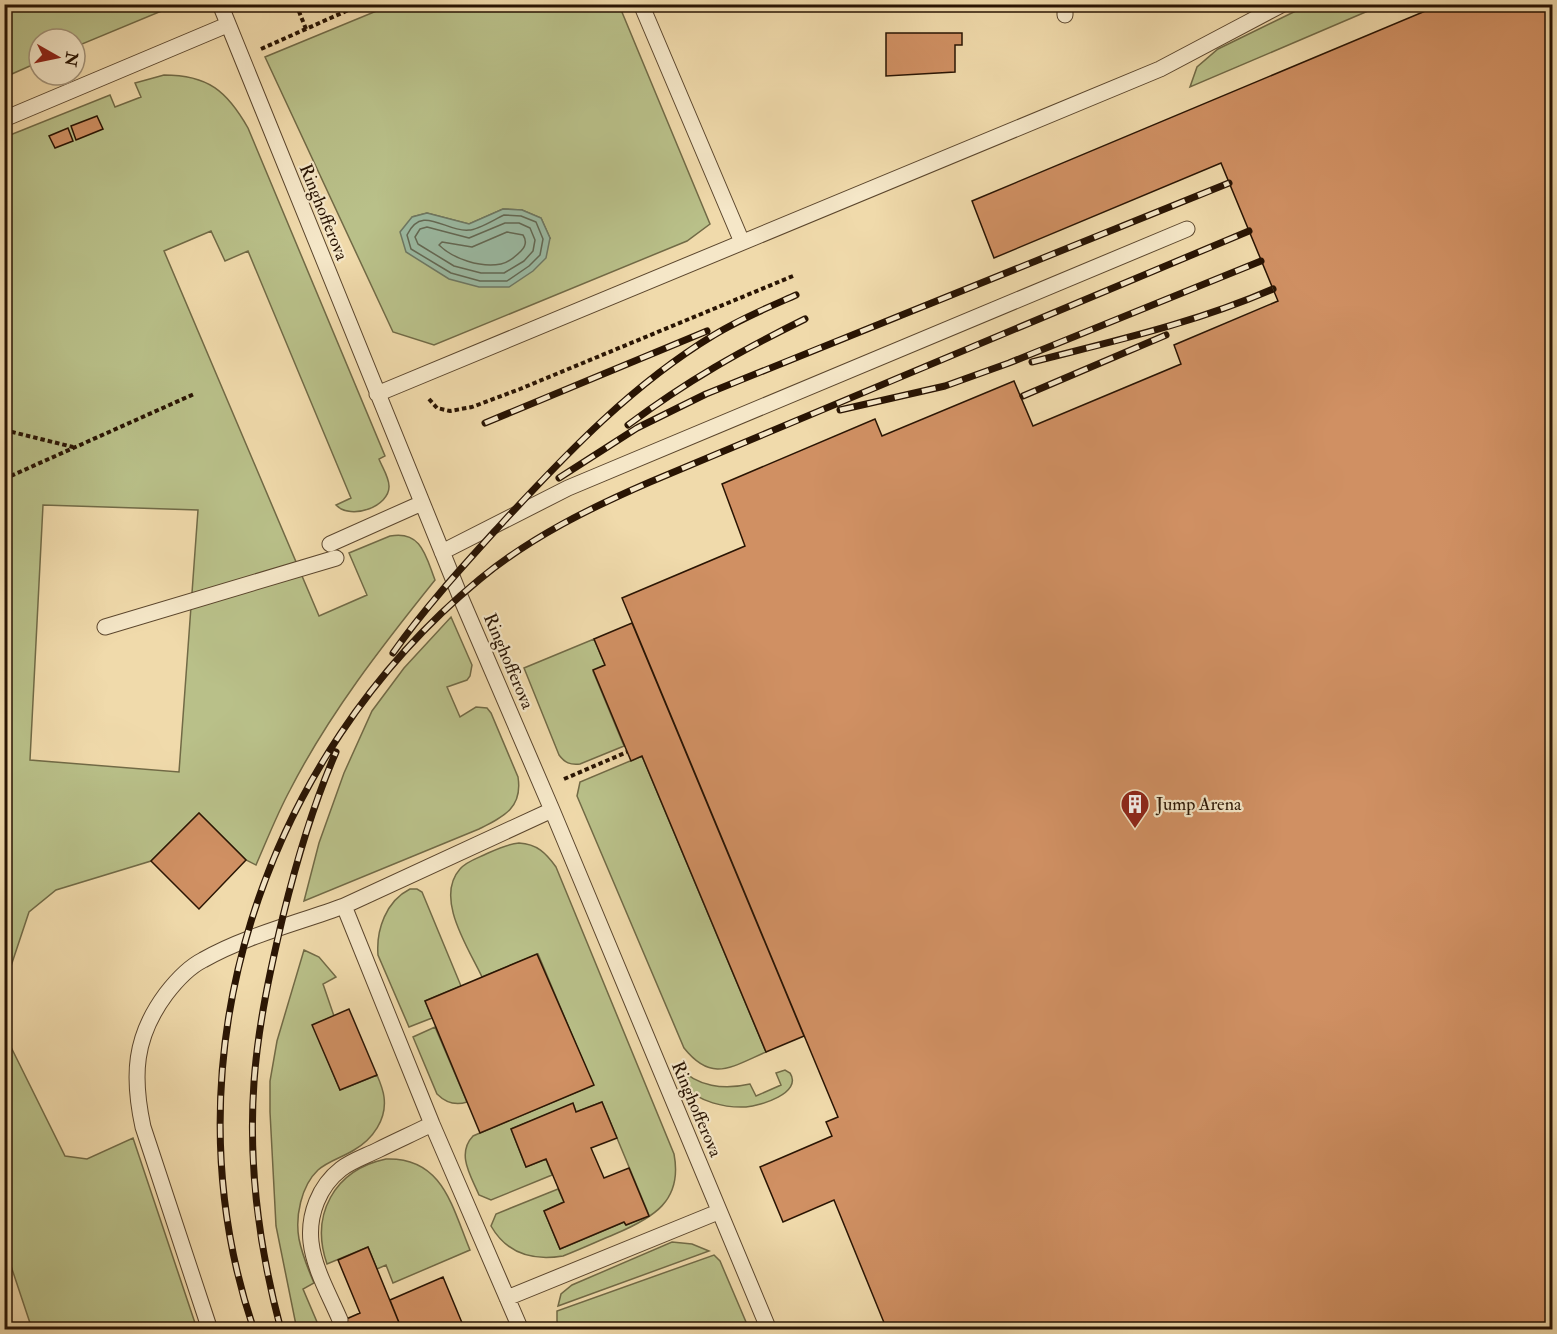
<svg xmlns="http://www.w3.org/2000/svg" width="1557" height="1334" font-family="'IM FELL Double Pica',serif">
<rect width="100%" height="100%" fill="#f0daab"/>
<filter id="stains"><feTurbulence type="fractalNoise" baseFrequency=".00333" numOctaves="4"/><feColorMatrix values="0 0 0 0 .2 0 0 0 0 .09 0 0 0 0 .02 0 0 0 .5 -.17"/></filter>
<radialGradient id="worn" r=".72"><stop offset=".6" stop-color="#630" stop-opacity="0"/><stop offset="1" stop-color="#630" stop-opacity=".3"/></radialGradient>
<path fill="#b9c089" stroke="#716a46" stroke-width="1.5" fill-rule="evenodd" d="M 5,4 L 176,4 L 176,5 L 75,47 L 75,39 L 39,39 L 39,62 L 5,77 Z
M 391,5 L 619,5 L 710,224 L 687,241 L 434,345 L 393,332 L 265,57 ZM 503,209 L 522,210 L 541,218 L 550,238 L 412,217 L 427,213 L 469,224 Z
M 1308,5 L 1382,5 L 1190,87 L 1197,67 L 1218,49 Z
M 164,75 C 208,75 227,91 248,128 L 385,456 L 379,459 C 382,467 389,477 389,486 C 390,506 351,521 336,505 L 351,498 L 248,251 L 225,261 L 211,231 L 164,251 L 319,616 L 367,595 L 349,553 L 390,536 C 422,530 426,557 435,580 C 382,646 329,714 290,790 C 277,814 267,840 256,865 L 246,860 L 199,813 L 151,861 L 56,890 L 29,912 L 5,984 L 5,137 L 110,95 L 115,107 L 141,97 L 135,83 ZM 43,505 L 198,510 L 179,772 L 30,760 Z
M 451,617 L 472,665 L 470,676 L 467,680 L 447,687 L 460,717 L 476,707 L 487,708 L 491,713 L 518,777 C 523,808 503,817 479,829 L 304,901 L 319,843 L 344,773 L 372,711 L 404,668 Z
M 594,639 L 605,665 L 593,671 L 624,746 L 580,764 C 570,765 565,763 559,755 L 524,668 Z
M 642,756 L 766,1052 C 731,1067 712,1083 684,1048 L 577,796 L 580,782 Z
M 519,843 C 537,844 546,853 556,867 L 674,1154 C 683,1201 653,1218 615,1234 C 598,1241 581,1249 563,1256 C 533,1261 507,1254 491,1226 L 496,1214 L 558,1189 L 564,1202 L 544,1211 L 560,1249 L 624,1222 L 626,1225 L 649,1215 L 602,1102 L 576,1112 L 573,1104 L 511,1129 L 526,1167 L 546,1159 L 552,1175 L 491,1200 L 479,1195 C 471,1176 456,1154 473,1136 L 593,1085 L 538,954 L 482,977 C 469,949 434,898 460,869 C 466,862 475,859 484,855 C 495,850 506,844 519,843 Z
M 410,889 L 417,889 L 422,892 L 461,986 L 425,1001 L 432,1018 L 409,1027 L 378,955 C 376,930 386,901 410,889 Z
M 304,950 L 319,957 L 336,977 L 323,984 L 334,1016 L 313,1025 L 340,1090 L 377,1075 C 380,1082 383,1089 384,1097 C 387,1119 373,1139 354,1150 C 343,1157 328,1161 318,1170 C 301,1186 295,1217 299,1239 C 302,1254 308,1269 314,1283 L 303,1289 L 320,1329 L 297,1330 L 276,1226 L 270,1112 L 270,1081 L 277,1041 Z
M 435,1027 L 467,1102 C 455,1106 446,1103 437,1094 L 413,1037 Z
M 4,1033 L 65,1156 L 87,1159 L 133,1138 L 197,1329 L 32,1329 L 5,1248 Z
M 679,1067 C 697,1087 724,1090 750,1084 L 756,1096 L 781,1085 L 776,1073 L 785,1070 L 790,1073 C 803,1093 760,1106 746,1107 C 725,1108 699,1102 684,1086 C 680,1082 678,1075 675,1070 Z
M 386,1159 C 443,1157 452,1207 470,1250 L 393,1283 L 386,1265 L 377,1269 L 368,1247 L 327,1264 C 310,1215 334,1170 386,1159 Z
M 672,1242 L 692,1244 L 709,1251 L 558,1306 L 561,1294 L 572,1285 Z
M 714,1255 L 720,1261 L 749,1329 L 561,1329 L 557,1321 L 557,1311 Z"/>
<path fill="#9bbba4" stroke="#6d7864" stroke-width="1.5" d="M 503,209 L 522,210 L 541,218 L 550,238 L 546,258 L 533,271 L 509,287 L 479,287 L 449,279 L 406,252 L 400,232 L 412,217 L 427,213 L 469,224 Z"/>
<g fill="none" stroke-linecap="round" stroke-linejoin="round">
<path stroke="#626854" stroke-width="1.5" d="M 504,215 L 521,216 L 536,222 L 543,239 L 540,255 L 529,266 L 507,281 L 480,281 L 451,273 L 411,249 L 407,235 C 422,203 446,233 469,230 C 478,230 495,219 504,215 Z
M 505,223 L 519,223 L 530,228 L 535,240 L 533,251 L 524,261 L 504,273 L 481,273 L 454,266 L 418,244 L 415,237 L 420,229 L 427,227 L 469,238 Z
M 507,232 L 523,235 C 527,241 526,246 521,251 C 516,256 507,263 501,264 C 481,268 453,259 439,245 L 442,242 L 472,247 Z"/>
</g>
<path fill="#d09063" stroke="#291403" stroke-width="1.5" d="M 1442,4 L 1552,4 L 1552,1330 L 902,1330 L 901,1327 L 887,1330 L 834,1200 L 783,1222 L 760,1167 L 832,1136 L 826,1122 L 838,1117 L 622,598 L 745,546 L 722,484 L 875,419 L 882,436 L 1014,381 L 1033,426 L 1181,364 L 1174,345 L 1278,301 L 1221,163 L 994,258 L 972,201 Z
M 886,33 L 962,33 L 962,45 L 955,45 L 955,72 L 886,76 Z
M 97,116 L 103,129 L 76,140 L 71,126 Z
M 68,128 L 73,141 L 55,148 L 49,136 Z
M 632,623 L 804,1036 L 766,1052 L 642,756 L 631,761 L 593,670 L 605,665 L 594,639 Z
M 199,813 L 246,860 L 199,909 L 151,861 Z
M 537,954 L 594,1085 L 480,1133 L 425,1001 Z
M 349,1009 L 377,1075 L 340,1090 L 312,1025 Z
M 602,1102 L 617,1138 L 591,1148 L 604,1178 L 629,1168 L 649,1216 L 626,1225 L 624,1222 L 560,1249 L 544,1211 L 564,1202 L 546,1159 L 526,1167 L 511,1129 L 573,1103 L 576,1112 Z
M 368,1247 L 402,1330 L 321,1330 L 360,1313 L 338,1260 Z
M 443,1277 L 465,1330 L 402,1330 L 390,1300 Z"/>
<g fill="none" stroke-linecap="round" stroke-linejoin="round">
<g stroke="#5b462d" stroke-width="17">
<path id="lane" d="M 220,4 L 460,596 L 552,810 L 769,1330
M 641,4 L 742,242
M 1065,15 L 1065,4
M 4,119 L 227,25
M 377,394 L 1160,69 L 1283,4
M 330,544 L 422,503
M 442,552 L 568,488 L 1187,229
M 105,627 L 336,558
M 344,906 L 552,810
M 507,1298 L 718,1212
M 340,1320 C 330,1296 314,1269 311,1242 C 308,1215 319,1186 341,1169 C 351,1161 366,1156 378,1150 C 396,1141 414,1133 432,1124
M 210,1330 L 143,1127 C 132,1076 134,1037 166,994 C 176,981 189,967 203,960 C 245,936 298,923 344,906 L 432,1124 L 521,1330"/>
</g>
<path stroke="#291403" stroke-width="4" stroke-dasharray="4.5 3" stroke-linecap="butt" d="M 296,4 L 306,29
M 261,49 L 362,4
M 429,399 L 437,408 L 450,411 L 472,407 L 520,389 L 793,276
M 4,430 L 73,447
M 4,479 L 194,394
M 564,779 L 627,752"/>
<use href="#lane" stroke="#f5e7c8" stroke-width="15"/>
<g stroke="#291403" stroke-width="7">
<path id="rail" d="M 1032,362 C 1114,341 1195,323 1273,289
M 1023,396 L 1166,335
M 840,410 L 945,386 L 1009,363 L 1261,261
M 485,423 L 707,331
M 628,425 C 687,381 740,351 805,319
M 559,478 L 637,428 L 706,394 L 1229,183
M 393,653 C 426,606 465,564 504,521 C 568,452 633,384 714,335 C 740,319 769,307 796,295
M 4,1316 L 9,1330
M 254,1330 C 162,1060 264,757 480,579 C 531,537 590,508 650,482 L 1249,231
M 281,1330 C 259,1248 248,1166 254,1082 C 258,1026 270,971 283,916 C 297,859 313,805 336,752"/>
</g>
<use href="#rail" stroke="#f5e7c8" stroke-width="4.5" stroke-dasharray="14" stroke-linecap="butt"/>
</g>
<defs>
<g id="building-pin" transform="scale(1.5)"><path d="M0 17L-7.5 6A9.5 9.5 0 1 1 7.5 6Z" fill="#8f2418" stroke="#f5e7c8"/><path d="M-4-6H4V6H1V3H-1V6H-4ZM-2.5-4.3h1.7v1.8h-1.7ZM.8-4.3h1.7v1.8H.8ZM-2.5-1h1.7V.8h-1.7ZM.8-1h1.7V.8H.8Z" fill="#fff"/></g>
</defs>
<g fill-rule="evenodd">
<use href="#building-pin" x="1135" y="804"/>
</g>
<g text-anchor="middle" stroke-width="4.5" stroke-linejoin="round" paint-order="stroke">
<g font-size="18" fill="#291403" stroke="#f5e7c8">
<text transform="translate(324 212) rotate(68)" y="6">Ringhofferova</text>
<text transform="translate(509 661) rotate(67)" y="6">Ringhofferova</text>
<text transform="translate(697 1109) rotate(67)" y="6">Ringhofferova</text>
</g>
<g font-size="18" fill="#291403" stroke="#f5e7c8" text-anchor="start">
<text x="1156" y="810">Jump Arena</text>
</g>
</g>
<rect width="1557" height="1334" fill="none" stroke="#f0daab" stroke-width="24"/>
<rect x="6" y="6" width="1545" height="1322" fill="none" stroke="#291403" stroke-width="3"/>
<rect x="12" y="12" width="1533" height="1310" fill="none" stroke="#291403" stroke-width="1.5"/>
<g transform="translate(57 57) rotate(99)"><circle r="28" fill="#f5e7c8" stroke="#a39379" stroke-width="1.5"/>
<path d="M0-4.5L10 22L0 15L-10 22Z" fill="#8f2418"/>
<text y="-9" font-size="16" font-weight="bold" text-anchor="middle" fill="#291403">N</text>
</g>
<rect width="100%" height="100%" filter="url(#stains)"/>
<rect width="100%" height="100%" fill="url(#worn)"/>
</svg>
